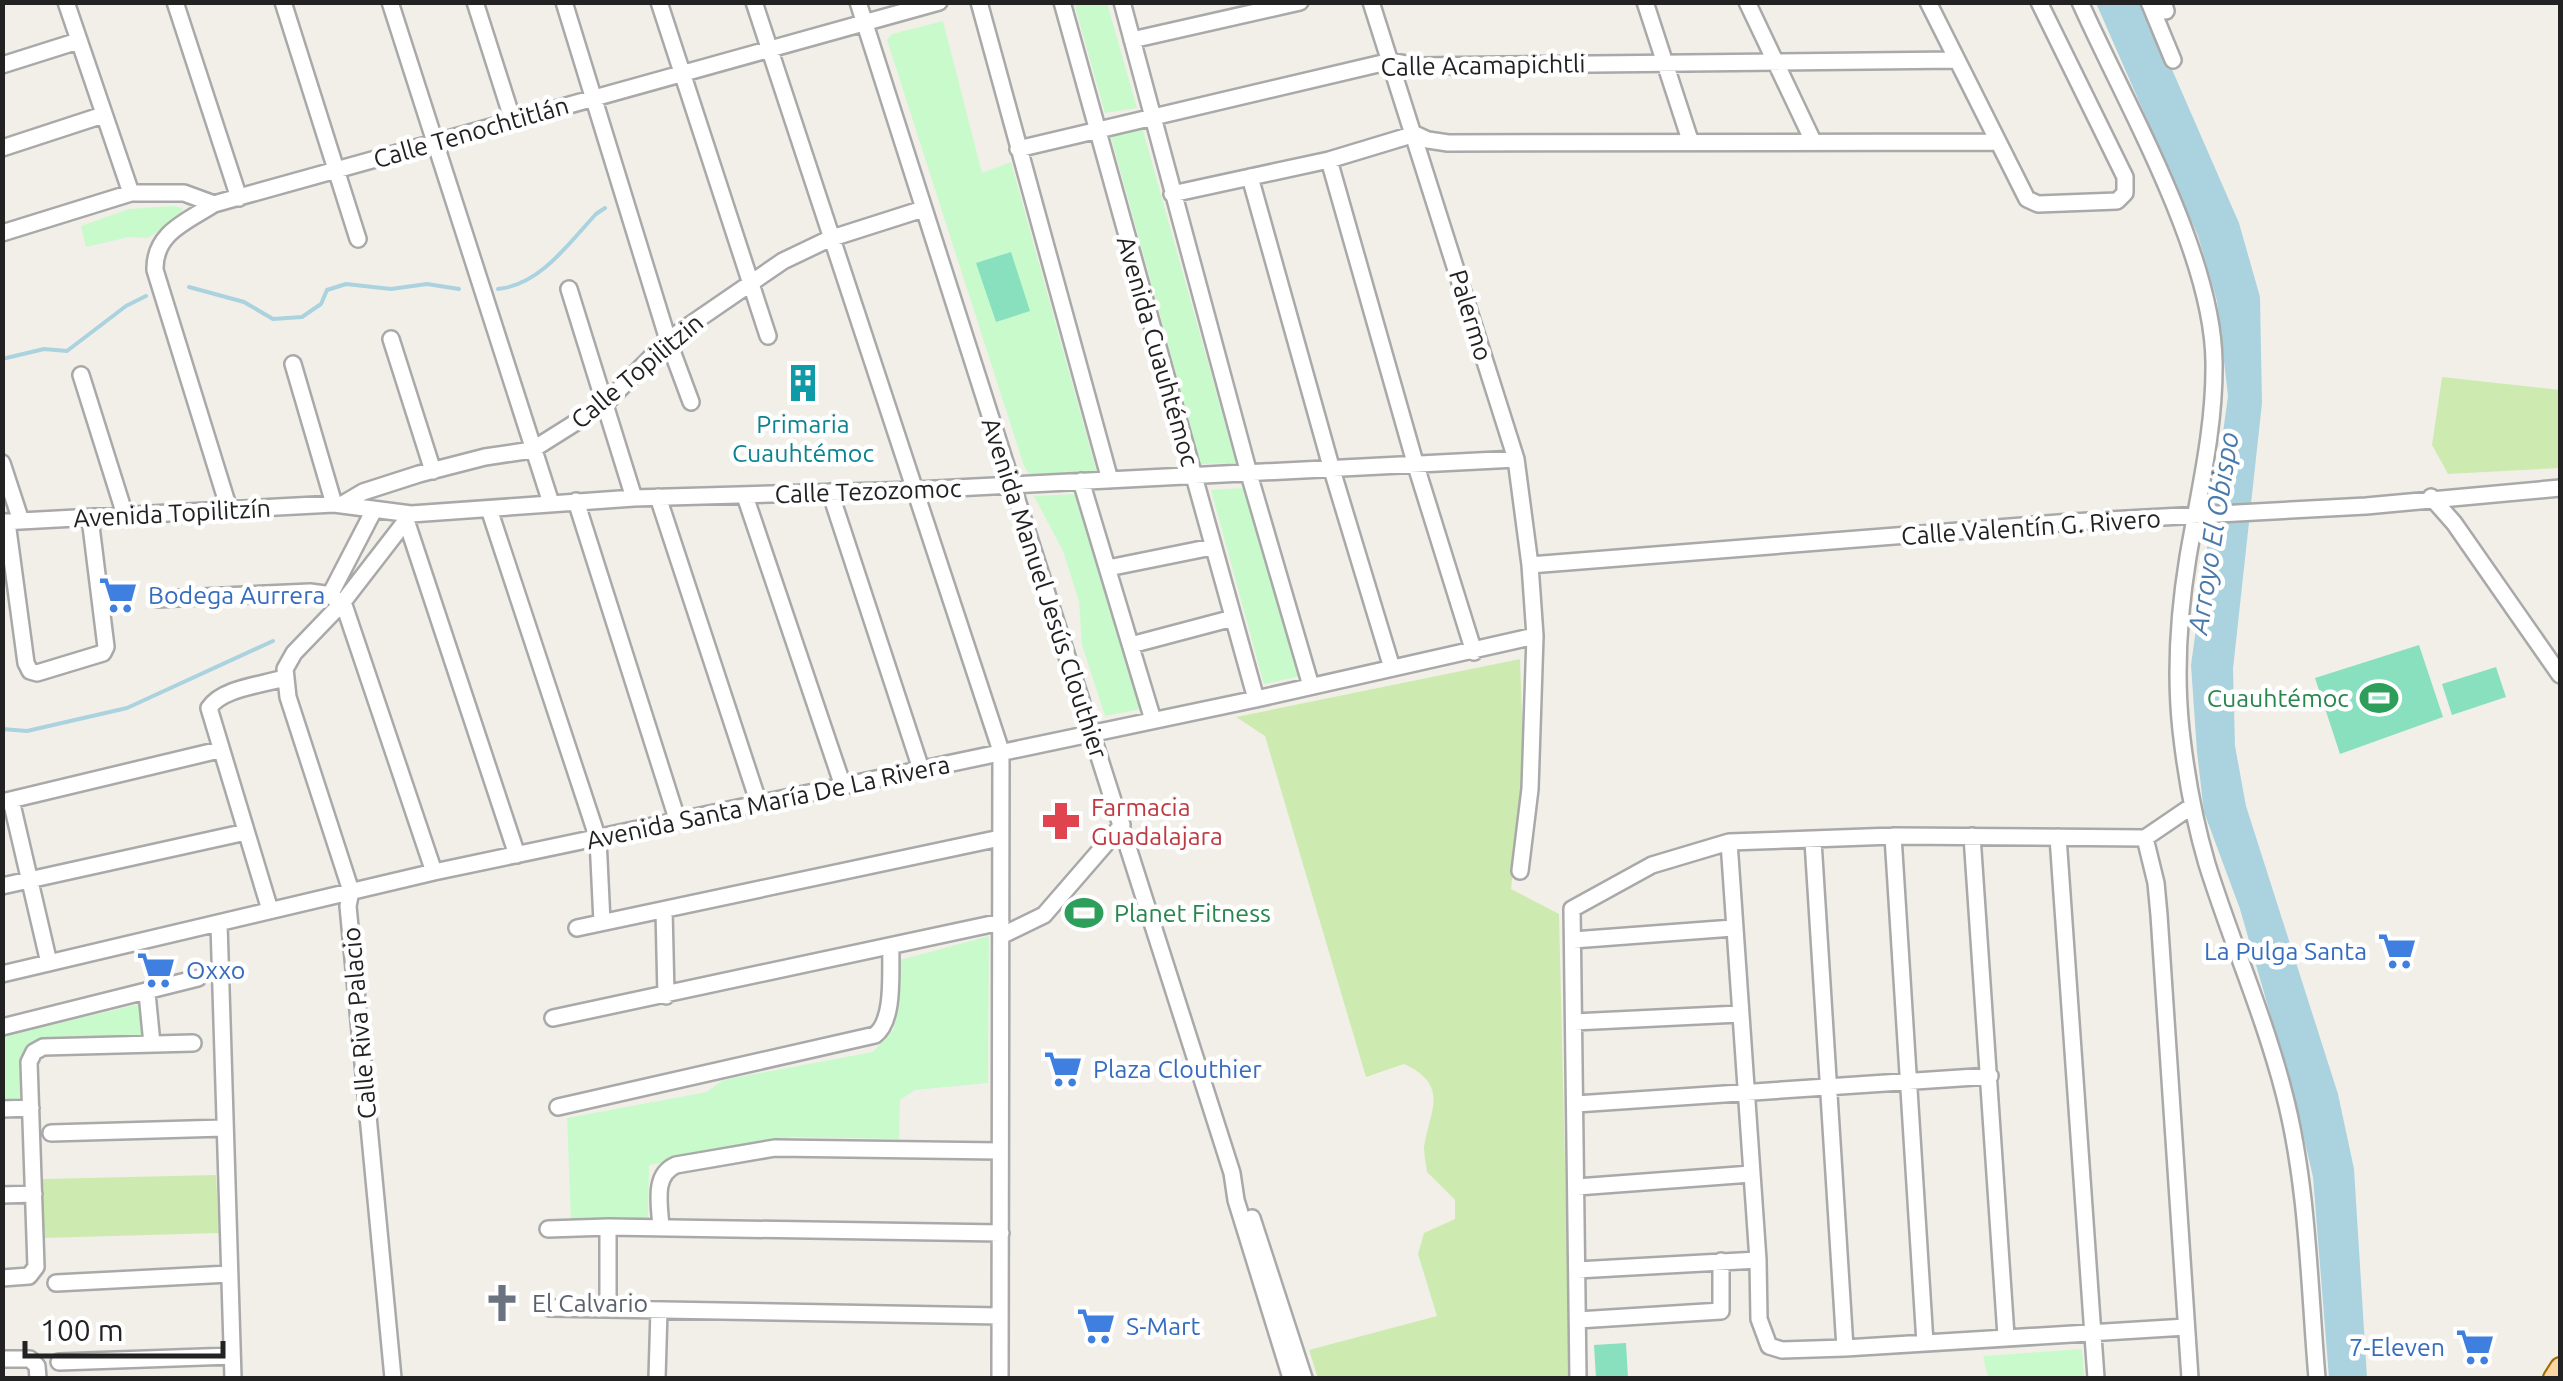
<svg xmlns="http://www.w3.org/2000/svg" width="2563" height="1381" font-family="Ubuntu,sans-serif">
<rect width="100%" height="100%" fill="#f2efe9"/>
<path fill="#cdebb0" d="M 2442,377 L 2560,390 L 2560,468 L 2448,474 L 2432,445 Z
M 1520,659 L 1524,766 L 1511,889 L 1559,914 L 1570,1378 L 1318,1378 L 1309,1350 L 1437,1316 L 1418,1254 L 1424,1233 L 1455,1219 L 1455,1200 L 1427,1172 C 1426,1164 1424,1155 1424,1148 C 1428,1113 1452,1086 1404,1064 L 1366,1077 L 1265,736 L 1236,717 Z
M 216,1175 L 219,1233 L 44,1238 L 42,1179 Z"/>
<path fill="#c8facc" d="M 1074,3 L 1107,3 L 1137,108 L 1105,113 Z
M 943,21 L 982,173 L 1011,162 L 1097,473 L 1030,475 L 1024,466 L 887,40 L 892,34 Z
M 1142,127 L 1236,463 L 1201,464 L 1111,137 Z
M 173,206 L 182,208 L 183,214 L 148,238 L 129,237 L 86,247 L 81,226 L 129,209 Z
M 1244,488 L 1300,676 L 1264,684 L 1211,490 Z
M 1077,494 L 1141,709 L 1105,716 L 1082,645 L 1079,601 L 1063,551 L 1034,496 Z
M 989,936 L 988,1083 L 915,1090 L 900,1100 L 899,1139 L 792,1137 L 649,1165 L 648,1219 L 571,1219 L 567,1118 L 707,1092 L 723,1080 L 873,1052 L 894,1029 L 900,960 Z
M 140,1004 L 143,1041 L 31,1048 L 20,1061 L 22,1102 L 3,1107 L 2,1036 Z
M 2082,1349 L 2084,1378 L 1988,1378 L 1983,1356 Z"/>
<path fill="#88e0be" d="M 1011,252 L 1030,311 L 996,322 L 976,263 Z
M 2419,645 L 2443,717 L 2340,754 L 2315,678 Z
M 2496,667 L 2506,697 L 2452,715 L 2442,684 Z
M 1626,1343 L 1628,1378 L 1596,1378 L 1594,1345 Z"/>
<path fill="#aad3df" d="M 2096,3 L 2143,3 L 2239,223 L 2260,297 L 2262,403 L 2233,669 L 2235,746 L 2246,806 L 2338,1094 L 2354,1169 L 2367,1378 L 2329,1378 L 2313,1177 L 2296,1104 L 2240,909 L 2204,812 L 2197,752 L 2191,665 L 2228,396 L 2217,301 L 2198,236 Z"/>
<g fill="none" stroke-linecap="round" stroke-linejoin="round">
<path stroke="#aad3df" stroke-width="4" d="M 189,287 L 244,302 L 273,319 L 302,317 L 321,304 L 327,290 L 346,284 L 391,289 L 427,284 L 459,289
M 498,289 C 540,285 569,243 596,214 L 605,208
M 2,359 L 44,349 L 67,351 L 126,306 L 146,296
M 2,729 L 27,731 L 127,708 L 273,641"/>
<g stroke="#a9a9a9" stroke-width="20">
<path id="minor" d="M 66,2 L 131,193
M 175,2 L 239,198
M 283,2 L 358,239
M 390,2 L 551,503
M 475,2 L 513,121
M 564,2 L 668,340 L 691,402
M 659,2 L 768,336
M 754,2 L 1001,751 L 1000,1378
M 858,2 L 1232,1173 L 1236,1200 L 1291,1378
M 979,2 L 1110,480
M 1062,2 L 1256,699
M 1122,2 L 1251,481 L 1311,686
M 1371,2 L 1516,459 L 1530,565 L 1535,636 L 1530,789 L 1520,871
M 1645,2 L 1690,140
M 1747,2 L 1813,141
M 1928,2 L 2027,199 L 2038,204 L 2117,201 L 2125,193 L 2125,177 L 2039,2
M 2080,2 C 2125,103 2213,253 2214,362 C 2215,428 2199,492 2188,557 C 2179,612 2175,674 2181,730 C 2186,775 2194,820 2207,864 C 2231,941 2264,1015 2284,1093 C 2308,1185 2309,1284 2317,1378
M 2149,2 L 2173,60
M 2163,2 L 2166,11
M 1132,40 L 1300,2
M 2,65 L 78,41
M 2,148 L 103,115
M 1018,149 L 1391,61 L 1417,66 L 1957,60
M 1329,160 L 1416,466 L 1474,652
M 1250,177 L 1332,470 L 1392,668
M 1172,194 L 1329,160 L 1415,134 L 1428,140 L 1448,143 L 1997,142
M 214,204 C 186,222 154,233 155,270 L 229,509
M 2,233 L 131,193 L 184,193 L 214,204 L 939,2
M 569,289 L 634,498
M 391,339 L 433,471
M 293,364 L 334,504
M 81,375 L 125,515
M 2,463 L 21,521
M 1081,481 L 1153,720
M 830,492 L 921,769
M 745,496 L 843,786
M 658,497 L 759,804
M 2431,497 L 2454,523 L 2560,675
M 576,501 L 678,822
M 341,505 L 363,492 L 419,474 L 485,457 L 532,450 L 605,404 L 668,340 L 783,261 L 829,239 L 923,209
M 489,509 L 598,839 L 602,922
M 2,522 L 334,504 L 411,514 L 634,498 L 916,490 L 1516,459
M 7,522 L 26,663 L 30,671 L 37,673 L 103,653 L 106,647 L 90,518
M 407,523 L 517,855
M 1530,565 L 2071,522 L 2366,506 L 2560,488
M 1108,568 L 1212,547
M 330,595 L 374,510
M 157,599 L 310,592 L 325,594 L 343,602 L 434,872
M 1131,645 L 1233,618
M 11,800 L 49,963
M 2,802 L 219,750
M 1893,836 L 1925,1343
M 1972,836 L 2006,1336
M 2058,837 L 2096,1378
M 2145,838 L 2156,883 L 2159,915 L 2190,1378
M 1813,841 L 1845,1348
M 1729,842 L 1758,1260 L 1759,1319 L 1769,1346 L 1782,1350 L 1845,1348 L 2186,1327
M 2,886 L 246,832
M 270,910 L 209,708 C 222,688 262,685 284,678
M 664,910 L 666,996
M 219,924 L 233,1378
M 577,928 L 1000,838
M 1001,936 L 1044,915 L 1122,825
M 1573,940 L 1733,928
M 2,974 L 434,872 L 1256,699 L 1535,636
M 147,993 L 152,1044
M 553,1018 L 1001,922
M 1574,1022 L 1739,1014
M 2,1027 L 198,978
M 1576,1104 L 1990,1076
M 558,1107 L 875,1035 C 895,1020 890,972 891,947
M 2,1109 L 31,1108
M 51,1133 L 224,1128
M 1577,1187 L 1751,1174
M 2,1195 L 34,1194
M 1252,1218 L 1304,1378
M 661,1228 C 660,1206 652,1175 676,1165 L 775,1148 L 999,1151
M 548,1229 L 608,1227 L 1001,1233
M 1577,1270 L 1758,1260
M 2,1278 L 29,1276 L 36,1267 L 29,1062 L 34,1052 L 43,1047 L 193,1043
M 56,1283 L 229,1274
M 549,1308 L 1000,1316
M 608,1308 L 608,1227
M 1578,1320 L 1721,1311 L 1721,1261
M 2,1359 L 30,1359 L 37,1366 L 38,1378
M 59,1362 L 232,1356
M 393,1378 L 348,906 L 351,891 L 288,697 L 285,669 L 294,653 L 343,602 L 411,514
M 657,1378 L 659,1310
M 1578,1378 L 1572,909 L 1652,865 L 1729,842 L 1893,836 L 2145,838 L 2192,806"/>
</g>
<g stroke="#a06b00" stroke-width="22">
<path id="major" d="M 2553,1378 L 2560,1367"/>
</g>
<use href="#minor" stroke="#fff" stroke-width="15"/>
<use href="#major" stroke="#fcd6a4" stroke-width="18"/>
</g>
<defs>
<g id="building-bare" transform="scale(3)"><path d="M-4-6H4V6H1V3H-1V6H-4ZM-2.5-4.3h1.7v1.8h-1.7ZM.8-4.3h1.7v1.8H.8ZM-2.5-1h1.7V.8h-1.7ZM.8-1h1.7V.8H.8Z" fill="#0f9aa8" stroke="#fff" stroke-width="2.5" paint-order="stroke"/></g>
<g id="supermarket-bare" transform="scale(3)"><path d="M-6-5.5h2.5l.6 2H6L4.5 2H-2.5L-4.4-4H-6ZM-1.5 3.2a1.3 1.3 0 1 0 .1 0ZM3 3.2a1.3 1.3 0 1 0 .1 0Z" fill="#3f7fe0" stroke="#fff" stroke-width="2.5" paint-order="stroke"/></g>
<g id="stadium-bare" transform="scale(3)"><path d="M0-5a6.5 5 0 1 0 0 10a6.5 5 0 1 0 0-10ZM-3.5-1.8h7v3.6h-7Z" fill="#2e9e5b" stroke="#fff" stroke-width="2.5" paint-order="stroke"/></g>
<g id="pharmacy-bare" transform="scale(3)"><path d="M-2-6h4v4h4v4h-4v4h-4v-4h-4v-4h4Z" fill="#e0444e" stroke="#fff" stroke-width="2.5" paint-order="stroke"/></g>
<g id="church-bare" transform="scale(3)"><path d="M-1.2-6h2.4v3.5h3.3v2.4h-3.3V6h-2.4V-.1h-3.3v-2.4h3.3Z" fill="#6b7280" stroke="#fff" stroke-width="2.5" paint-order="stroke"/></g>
</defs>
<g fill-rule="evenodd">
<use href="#building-bare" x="803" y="383"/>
<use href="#supermarket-bare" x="118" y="595"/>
<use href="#stadium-bare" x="2379" y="698"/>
<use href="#pharmacy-bare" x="1061" y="821"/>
<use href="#stadium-bare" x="1084" y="913"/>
<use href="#supermarket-bare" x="2397" y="951"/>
<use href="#supermarket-bare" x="156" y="970"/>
<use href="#supermarket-bare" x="1063" y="1069"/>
<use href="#church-bare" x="502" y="1303"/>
<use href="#supermarket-bare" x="1096" y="1326"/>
<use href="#supermarket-bare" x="2475" y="1347"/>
</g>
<g text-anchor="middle" stroke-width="9" stroke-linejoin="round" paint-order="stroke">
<g font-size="25" fill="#222" stroke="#fff">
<text transform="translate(1483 65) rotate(-1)" y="9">Calle Acamapichtli</text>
<text transform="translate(471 132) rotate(-16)" y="9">Calle Tenochtitlán</text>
<text transform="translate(1471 315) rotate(73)" y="9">Palermo</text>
<text transform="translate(1158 351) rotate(74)" y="9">Avenida Cuauhtémoc</text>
<text transform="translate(637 371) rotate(-40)" y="9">Calle Topilitzin</text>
<text transform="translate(868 491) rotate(-2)" y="9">Calle Tezozomoc</text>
<text transform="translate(172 513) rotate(-3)" y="9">Avenida Topilitzín</text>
<text transform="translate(2031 527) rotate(-4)" y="9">Calle Valentín G. Rivero</text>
<text transform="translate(1045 588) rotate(72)" y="9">Avenida Manuel Jesús Clouthier</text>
<text transform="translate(768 802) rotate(-12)" y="9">Avenida Santa María De La Rivera</text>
<text transform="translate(359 1023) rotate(-95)" y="9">Calle Riva Palacio</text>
</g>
<g font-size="25" fill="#0d838f" stroke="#fff">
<text x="803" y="433">Primaria<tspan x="803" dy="29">Cuauhtémoc</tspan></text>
</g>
<g font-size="25" fill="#366cbe" stroke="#fff" text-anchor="start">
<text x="148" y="604">Bodega Aurrera</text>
<text x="2367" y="960" text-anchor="end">La Pulga Santa</text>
<text x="186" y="979">Oxxo</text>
<text x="1093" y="1078">Plaza Clouthier</text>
<text x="1126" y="1335">S-Mart</text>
<text x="2445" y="1356" text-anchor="end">7-Eleven</text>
</g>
<g font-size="25" fill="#27864d" stroke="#fff" text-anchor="end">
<text x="2349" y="707">Cuauhtémoc</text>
<text x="1114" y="922" text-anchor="start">Planet Fitness</text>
</g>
<g font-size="25" fill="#be3a42" stroke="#fff" text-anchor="start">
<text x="1091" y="816">Farmacia<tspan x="1091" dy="29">Guadalajara</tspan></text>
</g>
<g font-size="25" fill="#5b616d" stroke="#fff" text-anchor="start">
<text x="532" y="1312">El Calvario</text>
</g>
<g font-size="28" font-style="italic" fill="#4a7aab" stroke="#fff">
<text transform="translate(2213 533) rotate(-81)" y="10">Arroyo El Obispo</text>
</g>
</g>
<rect width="2563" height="1381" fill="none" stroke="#222222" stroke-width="10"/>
<path d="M25 1341v15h198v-15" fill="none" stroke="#222222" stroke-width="5"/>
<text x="40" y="1341" font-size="30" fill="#222222" stroke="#ffffff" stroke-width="8" paint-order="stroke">100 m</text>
</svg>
